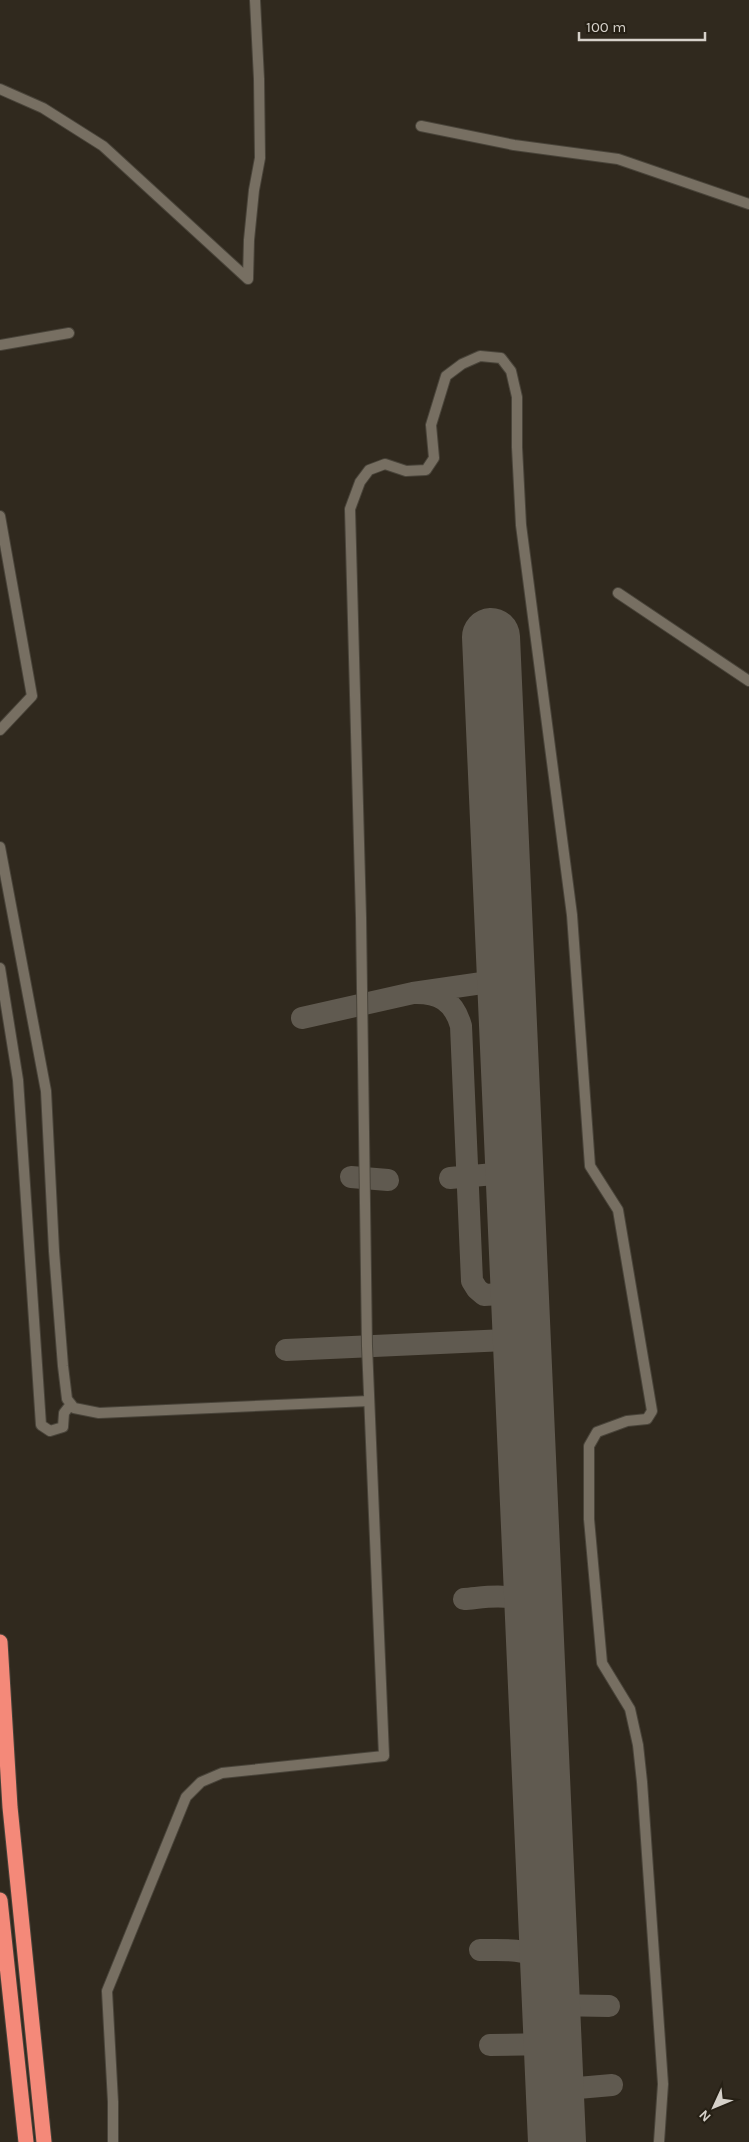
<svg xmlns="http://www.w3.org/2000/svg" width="749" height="2142" font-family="Karla,sans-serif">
  <rect width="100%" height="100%" fill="#30291e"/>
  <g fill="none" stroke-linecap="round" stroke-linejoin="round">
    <path stroke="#605a50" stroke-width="22" d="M492,981l9,-6 5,-14
      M413,993c26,-1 41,8 48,33l11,255 5,8 7,6 36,-2
      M302,1018l111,-25 83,-12 5,2 6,7
      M505,1173l8,-9 1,-13
      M351,1177l37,3
      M450,1178l55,-5 11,12
      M506,1340c13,-3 14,-9 16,-21
      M286,1350l220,-10 11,5 6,16
      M508,1597c25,-11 21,-25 23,-49
      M464,1599c19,-1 53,-9 65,10 4,7 5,15 6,23
      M480,1950c44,1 57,-6 71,42
      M523,1951c21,-14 21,-24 23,-48
      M551,2005l58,1
      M490,2045l63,-1
      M555,2090l57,-5"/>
    <path stroke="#605a50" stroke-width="58" d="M491,637l66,1505"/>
    <defs>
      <path id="street" d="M0,89l43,19 60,38 145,133 1,-39 5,-50 6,-32 -1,-79 -4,-79
        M421,126l93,19 104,14 131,45
        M0,345l69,-12
        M0,516l32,180 -32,34
        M618,593l131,88
        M0,847l46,244 8,160 9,115 4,33 7,9 25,5 270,-12
        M0,968l18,112 23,345 9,6 13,-4 1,-14 7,-9
        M113,2142v-40l-6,-111 79,-194 15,-15 21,-9 162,-17 -17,-410 -6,-429 -11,-408 10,-27 9,-12 16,-6 21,7 20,-1 8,-12 -3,-33 15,-49 16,-12 18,-8 21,2 10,13 6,26v50l4,78 51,390 18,251 28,44 34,201 -5,8 -20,2 -30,11 -8,14v73l13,144 28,46 8,36 4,37 21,302 -4,58"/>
      <path id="highway" d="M0,1642l10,165 34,335
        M0,1900l26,242"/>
    </defs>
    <use href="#street" stroke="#49443a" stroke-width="12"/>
    <use href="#highway" stroke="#49443a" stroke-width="17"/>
    <use href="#street" stroke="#776f62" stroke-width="10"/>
    <use href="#highway" stroke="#f48979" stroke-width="15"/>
  </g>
  <g transform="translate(714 2107) rotate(226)" stroke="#262015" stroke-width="4" paint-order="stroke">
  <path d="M0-4L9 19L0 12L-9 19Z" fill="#d6d1ca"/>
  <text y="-8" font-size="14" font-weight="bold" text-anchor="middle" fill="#d6d1ca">N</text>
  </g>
  <path d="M579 32v8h126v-8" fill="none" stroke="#d6d1ca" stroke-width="2.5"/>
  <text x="586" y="32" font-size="15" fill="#d6d1ca" stroke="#262015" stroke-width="4" paint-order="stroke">100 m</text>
</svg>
